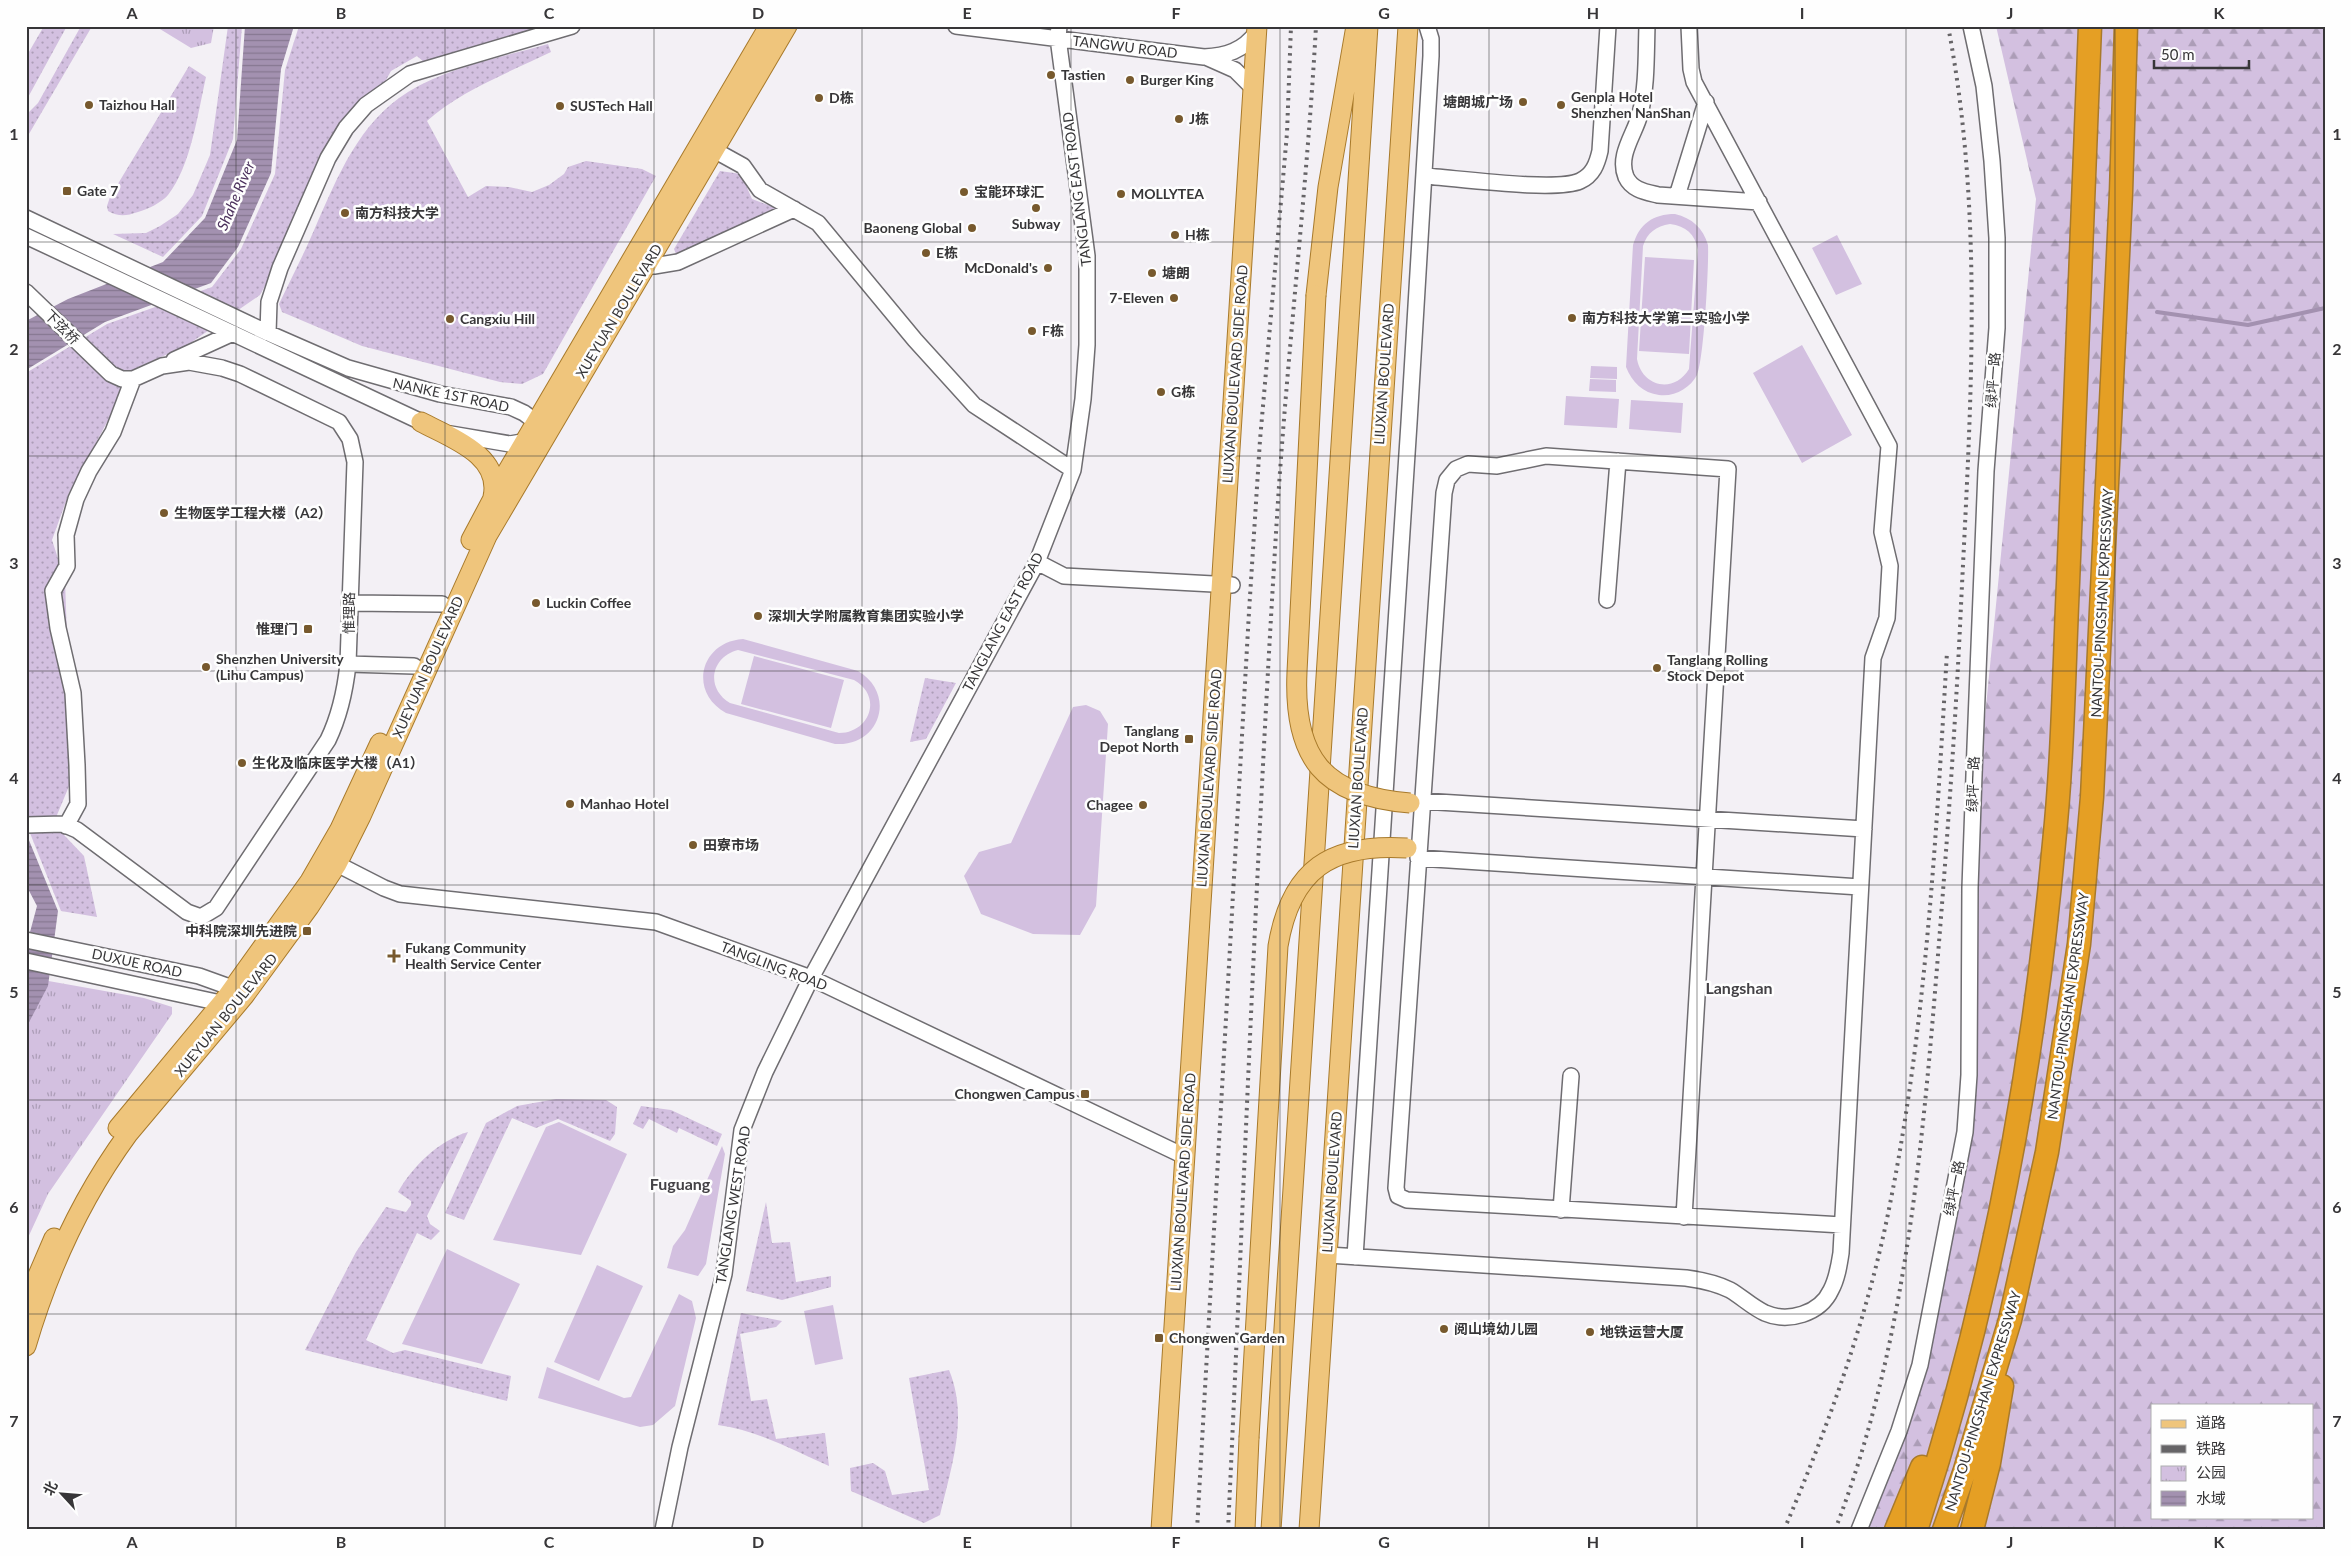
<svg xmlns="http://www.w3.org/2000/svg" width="2351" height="1556" font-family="Lato,'Noto Sans SC',sans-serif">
  <defs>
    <pattern id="grass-dots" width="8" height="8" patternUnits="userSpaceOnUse" patternTransform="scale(1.25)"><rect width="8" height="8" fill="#d3c0e0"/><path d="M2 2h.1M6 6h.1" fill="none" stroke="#ac9db7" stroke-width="1.8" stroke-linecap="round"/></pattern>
    <pattern id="forest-firs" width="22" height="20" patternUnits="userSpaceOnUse" patternTransform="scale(1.25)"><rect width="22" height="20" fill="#d3c0e0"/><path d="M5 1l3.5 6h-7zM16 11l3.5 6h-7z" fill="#ac9db7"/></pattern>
    <pattern id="park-tufts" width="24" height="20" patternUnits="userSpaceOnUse" patternTransform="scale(1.25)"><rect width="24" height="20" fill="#d3c0e0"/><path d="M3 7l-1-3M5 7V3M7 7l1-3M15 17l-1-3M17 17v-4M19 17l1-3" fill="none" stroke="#ac9db7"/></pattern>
    <pattern id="water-rules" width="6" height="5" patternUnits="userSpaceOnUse" patternTransform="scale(1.25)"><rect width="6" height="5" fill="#a391b0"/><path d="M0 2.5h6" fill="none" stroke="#867790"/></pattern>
  </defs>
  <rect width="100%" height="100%" fill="#f3f0f5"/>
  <path fill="url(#grass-dots)" d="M44,26h23l-41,75v-44z
    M81,26l10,2 -65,111v-24l12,-12z
    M228,26h14l-9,113 -31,77 -39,41 -50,-23 33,-1 14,-7 18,-12 15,-19 17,-40z
    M299,26h246l-120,37 -8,-7 -26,15 -10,18 -17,13 -104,193 -74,51 -50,22 -67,125 -17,47 13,40 7,199 -15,36 7,20 20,21 13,61 -36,-6 -35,-88v-450l81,-49 105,-37 29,-38 34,-75 10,-104z
    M548,44l3,8c-39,19 -93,40 -124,69l41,76 18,-11 23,1 23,5 17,-7 15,-11 4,-7 18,-6 56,8 14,7 -113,198 -21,10 -22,-2 -138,-36 -80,-34 -3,-8c12,-25 25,-50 36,-76 22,-50 44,-106 93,-136 40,-25 95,-35 140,-48z
    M189,66l17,11c-8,35 -15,89 -38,118 -7,8 -20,14 -30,17 -12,4 -19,5 -30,-1l-1,-5 3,-9z
    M720,171l21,3 11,25 27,10 -102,48 -3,-8z
    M925,678l31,5 -30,56 -16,3z
    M556,1099l50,1 11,7 -2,27 -5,7 -52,-22 -22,9 -24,-10 -48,102 -19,-7 41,-90 31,-17z
    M641,1106l30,4 51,24 -5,12 -38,-18 -2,5 -28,-14 -6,10 -10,-5z
    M468,1132l-41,84 3,8 10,7 -9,9 -14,-7 -51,107 27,13 12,-3 106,26 -4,25 -202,-51 51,-98 30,-45 20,5 5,-7v-4l-13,-9c15,-26 40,-51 70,-60z
    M766,1202l6,41 18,-1 6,40 35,-6v11l-49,13 -36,-9z
    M741,1313l41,8 -6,6 -36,7 11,67 16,-2 9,40 49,-6 4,33c-36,-16 -72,-36 -111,-41z
    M949,1370c20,48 2,97 -9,145l-16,8 -73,-32 -1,-23 23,-5 12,8 7,24 37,-5 -20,-112z"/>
  <path fill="url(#forest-firs)" fill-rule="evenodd" d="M1996,26h329v1504h-463l39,-99 69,-299 12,-385 54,-548zM2152,1405h160v112h-160z"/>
  <path fill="url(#park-tufts)" d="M155,26h59l-3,17 -20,5z
    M26,977l118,21 28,9v7l-124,180 -22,48z"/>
  <path fill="#d3c0e0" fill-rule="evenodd" d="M1675,214c17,4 28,14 33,31 1,19 -4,115 -11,130 -7,13 -22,22 -38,20 -16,-2 -27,-13 -33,-28l7,-122c6,-21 20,-31 42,-31zM1670,224c16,2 25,10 28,26l-9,119c-15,25 -47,18 -52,-10l6,-113c4,-13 13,-20 27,-22z
    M1837,235l25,49 -26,11 -24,-47z
    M1645,257l49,3 -5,94 -50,-3z
    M1802,345l50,90 -50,28 -49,-90z
    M1591,366l26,1v12l-27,-1z
    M1590,379l26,1v12l-27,-1z
    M1566,396l53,3 -2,29 -53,-3z
    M1631,400l52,3 -2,30 -52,-4z
    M743,639l115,32c39,23 22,76 -23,73l-109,-31c-38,-21 -26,-71 17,-74zM738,650l116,30c29,16 16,53 -15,53l-109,-30c-25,-15 -19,-46 8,-53z
    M754,656l90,24 -13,48 -90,-24z
    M1086,705l14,6 8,13 -12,182 -16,29 -47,-1 -52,-20 -17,-38 15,-24 32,-9 62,-136z
    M559,1122l68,32 -46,101 -88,-15 53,-113z
    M722,1146l3,8 -19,110 -8,12 -31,-8 6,-22 12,-16z
    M447,1249l73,35 -38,80 -80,-20z
    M597,1265l46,21 -44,95 -45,-19z
    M679,1294l13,7 4,17 -21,88 -22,19 -13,2 -102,-29 9,-31 77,31 7,-1z
    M833,1305l10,54 -28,6 -11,-54z"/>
  <path fill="url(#water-rules)" d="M245,26h49l-13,43 -10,104 -33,74 -27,36 -106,39 -79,48v-49l42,-22 95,-37 42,-44 32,-78z
    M26,833l32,78 -10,75 -22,42v-81l11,-41 -11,-21z"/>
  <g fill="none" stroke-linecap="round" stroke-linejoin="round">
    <path stroke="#a391b0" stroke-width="4" d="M2157,312l91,13 77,-17"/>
    <defs>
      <path id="minor" d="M956,26l248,31c22,-1 39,-6 53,-25
        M1647,26c-1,30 0,60 -7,88 -5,20 -23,41 -14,63 6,13 20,15 32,18l101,7
        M1208,58l27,12 18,18
        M714,150l29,16 17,24 58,33 97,117 59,65 99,65
        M1424,176c32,2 132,16 156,5 13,-6 17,-17 20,-30l8,-125
        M1677,196l29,-94
        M26,218l242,115 80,35 92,26 71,13 13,6 12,9 9,16 -35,6 -59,-10
        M26,236l404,190
        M647,264l7,2 24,-4 116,-53
        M26,292l85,82 11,5h11l29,-13 27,-4 33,6 18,6 99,48 11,17 5,23 -7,202c-3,28 -8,51 -20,76l-112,168 -15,9 -14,-5 -110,-82 -14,-6 -37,1
        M268,333l1,-31 11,-34 48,-110 18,-30 20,-23 44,-31 162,-48
        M174,360l59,-27
        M1037,562l27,14 168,9
        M1607,600l11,-139
        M349,603l93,1
        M348,664l66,2
        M1422,801l442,28
        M66,826l12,-22 -1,-39 -4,-72 -15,-65 -5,-37 14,-25 -1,-31 10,-36 13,-28 24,-39 20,-53
        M1418,858l442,29
        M337,864l47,24 16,6 256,28 155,56 373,178
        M26,940l173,36 25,9 17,9
        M26,961l204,44
        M1561,1210l10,-134
        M1684,1217l44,-748 -182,-13 -49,10 -29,-2 -12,5 -9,11 -3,13 -48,695 2,8 9,4 435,25
        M1328,1255l358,23c15,2 30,5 44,12 12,7 22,17 35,23 23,10 55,1 66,-23 6,-11 8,-24 10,-37l32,-595 14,-40 3,-52 -8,-34 7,-86 -195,-364 -3,-13 -2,-43
        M1355,1257l54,-834 22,-367v-17l-4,-13
        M663,1530l17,-83 44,-173 18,-144 23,-58 46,-94 226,-416 36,-92 10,-71 4,-54v-89l-29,-218 1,-12
        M1859,1530l40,-99 21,-66 45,-233 4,-57 1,-187 5,-141 11,-276 11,-143v-90l-5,-77 -8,-75 -13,-60"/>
      <path id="major" d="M1316,295l12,-108 28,-161
        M421,422c30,16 81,33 72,75
        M471,540l36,-68 262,-446
        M118,1128l108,-130 84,-117 30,-52 40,-86
        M26,1303l28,-65
        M26,1346c22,-75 56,-149 102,-212l116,-138 65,-89 28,-43 24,-48 126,-280 300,-510
        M1161,1530l96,-1504
        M1245,1530l4,-92
        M1271,1530l97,-1504
        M1309,1530l99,-1504"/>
      <path id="highway" d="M1896,1530l26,-63
        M1916,1530c73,-222 117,-455 138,-687 9,-86 10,-173 14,-260 8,-185 15,-371 22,-557
        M1944,1530l20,-57 46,-153 37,-168 32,-208 13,-147 29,-604 5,-167
        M1972,1530l17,-67 13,-77"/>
    </defs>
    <use href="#minor" stroke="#6f6d71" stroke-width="18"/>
    <use href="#major" stroke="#a87a2b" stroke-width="21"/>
    <use href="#highway" stroke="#a87a2b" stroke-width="25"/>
    <use href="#minor" stroke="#fff" stroke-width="15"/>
    <use href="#major" stroke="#efc57c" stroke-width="19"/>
    <use href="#highway" stroke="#e59f24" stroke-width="22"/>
    <path stroke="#666467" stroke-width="4" stroke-dasharray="2.5 5" stroke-linecap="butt" d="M1197,1530l52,-918 11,-172 27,-307 4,-107
      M1228,1530c16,-338 28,-676 49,-1013 10,-164 30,-327 39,-491
      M1784,1530c44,-103 83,-211 105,-321 37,-183 47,-371 58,-557
      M1835,1530c66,-171 85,-357 100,-538 10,-122 19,-243 25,-365 9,-199 26,-404 -12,-601"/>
    <defs>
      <path id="major-bridge" d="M1316,295l-19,377c-4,86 26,124 113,131
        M1249,1438l29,-492c13,-77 53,-103 129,-98"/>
    </defs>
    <use href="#major-bridge" stroke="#a87a2b" stroke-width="21" stroke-linecap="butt"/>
    <use href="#major-bridge" stroke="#efc57c" stroke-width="19"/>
  </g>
  <path fill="none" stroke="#373638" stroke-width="1" stroke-opacity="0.55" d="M236,26v1504M445,26v1504M654,26v1504M862,26v1504M1071,26v1504M1280,26v1504M1489,26v1504M1697,26v1504M1906,26v1504M2115,26v1504M26,242h2299M26,456h2299M26,671h2299M26,885h2299M26,1100h2299M26,1314h2299"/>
  <g fill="#77592d" stroke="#fefefe" stroke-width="2">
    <circle cx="1051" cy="75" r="5"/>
    <circle cx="1130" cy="80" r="5"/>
    <circle cx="819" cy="98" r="5"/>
    <circle cx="1523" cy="102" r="5"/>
    <circle cx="89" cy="105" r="5"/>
    <circle cx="1561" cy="105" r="5"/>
    <circle cx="560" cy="106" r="5"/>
    <circle cx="1179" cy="119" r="5"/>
    <rect x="62" y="186" width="10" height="10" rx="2.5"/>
    <circle cx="964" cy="192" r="5"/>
    <circle cx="1121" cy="194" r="5"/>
    <circle cx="1036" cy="208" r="5"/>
    <circle cx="345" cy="213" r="5"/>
    <circle cx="972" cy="228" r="5"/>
    <circle cx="1175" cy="235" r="5"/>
    <circle cx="926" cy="253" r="5"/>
    <circle cx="1048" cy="268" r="5"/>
    <circle cx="1152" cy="273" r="5"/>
    <circle cx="1174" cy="298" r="5"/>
    <circle cx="1572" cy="318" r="5"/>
    <circle cx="450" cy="319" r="5"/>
    <circle cx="1032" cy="331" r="5"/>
    <circle cx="1161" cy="392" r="5"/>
    <circle cx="164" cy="513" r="5"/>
    <circle cx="536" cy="603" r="5"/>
    <circle cx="758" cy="616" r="5"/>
    <rect x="303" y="624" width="10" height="10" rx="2.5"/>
    <circle cx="206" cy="667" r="5"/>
    <circle cx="1657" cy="668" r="5"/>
    <rect x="1184" y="734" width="10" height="10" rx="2.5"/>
    <circle cx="242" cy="763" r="5"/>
    <circle cx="570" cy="804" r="5"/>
    <circle cx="1143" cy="805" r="5"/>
    <circle cx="693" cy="845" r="5"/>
    <rect x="302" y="926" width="10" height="10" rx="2.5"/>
    <path d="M391.5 948.5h5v5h5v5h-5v5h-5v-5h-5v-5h5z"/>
    <rect x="1080" y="1089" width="10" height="10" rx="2.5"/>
    <circle cx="1444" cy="1329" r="5"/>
    <circle cx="1590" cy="1332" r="5"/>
    <rect x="1154" y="1333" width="10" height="10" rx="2.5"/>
  </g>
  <g text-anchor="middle" stroke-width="5" stroke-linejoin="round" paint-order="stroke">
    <g font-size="14" fill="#373638" stroke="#fefefe">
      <text transform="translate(1125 47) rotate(7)" y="5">TANGWU ROAD</text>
      <text transform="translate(1077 189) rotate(-97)" y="5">TANGLANG EAST ROAD</text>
      <text transform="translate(619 311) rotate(-59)" y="5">XUEYUAN BOULEVARD</text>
      <text transform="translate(62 327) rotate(45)" y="5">下弦桥</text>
      <text transform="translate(1235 374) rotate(-86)" y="5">LIUXIAN BOULEVARD SIDE ROAD</text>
      <text transform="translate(1384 374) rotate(-86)" y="5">LIUXIAN BOULEVARD</text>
      <text transform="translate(1993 380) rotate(-86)" y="5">绿坪一路</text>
      <text transform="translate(451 395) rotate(12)" y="5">NANKE 1ST ROAD</text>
      <text transform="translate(2102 603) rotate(-87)" y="5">NANTOU-PINGSHAN EXPRESSWAY</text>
      <text transform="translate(349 613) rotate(-89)" y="5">惟理路</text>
      <text transform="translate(1003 622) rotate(-62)" y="5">TANGLANG EAST ROAD</text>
      <text transform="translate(428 667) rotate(-66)" y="5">XUEYUAN BOULEVARD</text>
      <text transform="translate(1209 778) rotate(-86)" y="5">LIUXIAN BOULEVARD SIDE ROAD</text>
      <text transform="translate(1358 778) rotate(-86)" y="5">LIUXIAN BOULEVARD</text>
      <text transform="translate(1973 784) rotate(-88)" y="5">绿坪一路</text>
      <text transform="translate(137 963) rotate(12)" y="5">DUXUE ROAD</text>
      <text transform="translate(774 966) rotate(21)" y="5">TANGLING ROAD</text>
      <text transform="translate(2068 1006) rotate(-82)" y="5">NANTOU-PINGSHAN EXPRESSWAY</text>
      <text transform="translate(226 1015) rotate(-51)" y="5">XUEYUAN BOULEVARD</text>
      <text transform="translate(1183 1182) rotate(-86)" y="5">LIUXIAN BOULEVARD SIDE ROAD</text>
      <text transform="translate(1332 1182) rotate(-86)" y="5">LIUXIAN BOULEVARD</text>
      <text transform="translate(1954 1188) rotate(-79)" y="5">绿坪一路</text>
      <text transform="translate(733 1205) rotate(-81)" y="5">TANGLANG WEST ROAD</text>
      <text transform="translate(1983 1401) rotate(-73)" y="5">NANTOU-PINGSHAN EXPRESSWAY</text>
    </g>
    <g font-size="14" font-weight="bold" fill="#373638" stroke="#fefefe" text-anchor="start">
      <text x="1061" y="80">Tastien</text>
      <text x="1140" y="85">Burger King</text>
      <text x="1571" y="102">Genpla Hotel<tspan x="1571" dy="16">Shenzhen NanShan</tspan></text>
      <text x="829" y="103">D栋</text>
      <text x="1513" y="107" text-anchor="end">塘朗城广场</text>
      <text x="99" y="110">Taizhou Hall</text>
      <text x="570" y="111">SUSTech Hall</text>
      <text x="1189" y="124">J栋</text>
      <text x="77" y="196">Gate 7</text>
      <text x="974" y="197">宝能环球汇</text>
      <text x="1131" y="199">MOLLYTEA</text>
      <text x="355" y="218">南方科技大学</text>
      <text x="1036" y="229" text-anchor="middle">Subway</text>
      <text x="962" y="233" text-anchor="end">Baoneng Global</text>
      <text x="1185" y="240">H栋</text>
      <text x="936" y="258">E栋</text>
      <text x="1038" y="273" text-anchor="end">McDonald's</text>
      <text x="1162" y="278">塘朗</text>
      <text x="1164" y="303" text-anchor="end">7-Eleven</text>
      <text x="1582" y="323">南方科技大学第二实验小学</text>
      <text x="460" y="324">Cangxiu Hill</text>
      <text x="1042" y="336">F栋</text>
      <text x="1171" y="397">G栋</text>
      <text x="174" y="518">生物医学工程大楼（A2）</text>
      <text x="546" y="608">Luckin Coffee</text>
      <text x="768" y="621">深圳大学附属教育集团实验小学</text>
      <text x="298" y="634" text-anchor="end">惟理门</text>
      <text x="216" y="664">Shenzhen University<tspan x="216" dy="16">(Lihu Campus)</tspan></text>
      <text x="1667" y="665">Tanglang Rolling<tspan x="1667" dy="16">Stock Depot</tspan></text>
      <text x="1179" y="736" text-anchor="end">Tanglang<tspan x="1179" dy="16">Depot North</tspan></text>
      <text x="252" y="768">生化及临床医学大楼（A1）</text>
      <text x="580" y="809">Manhao Hotel</text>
      <text x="1133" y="810" text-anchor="end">Chagee</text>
      <text x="703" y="850">田寮市场</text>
      <text x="297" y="936" text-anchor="end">中科院深圳先进院</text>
      <text x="405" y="953">Fukang Community<tspan x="405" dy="16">Health Service Center</tspan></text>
      <text x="1075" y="1099" text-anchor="end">Chongwen Campus</text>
      <text x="1454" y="1334">阅山境幼儿园</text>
      <text x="1600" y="1337">地铁运营大厦</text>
      <text x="1169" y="1343">Chongwen Garden</text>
    </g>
    <g font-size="15" font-style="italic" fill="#4b305c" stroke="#fefefe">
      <text transform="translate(236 196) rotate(-67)" y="5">Shahe River</text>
    </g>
    <g font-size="16" font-weight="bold" fill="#444246" stroke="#fefefe">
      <text x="1739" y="994">Langshan</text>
      <text x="680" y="1190">Fuguang</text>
    </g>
  </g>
  <rect width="2351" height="1556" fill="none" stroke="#fefefe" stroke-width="55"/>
  <rect x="2151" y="1404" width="162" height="115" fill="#fefefe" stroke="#aeaeaf"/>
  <rect x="2161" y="1420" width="25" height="8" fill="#efc57c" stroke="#aeaeaf"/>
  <text x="2196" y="1428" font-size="15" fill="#373638">道路</text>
  <rect x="2161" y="1445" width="25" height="8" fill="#666467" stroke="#aeaeaf"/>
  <text x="2196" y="1454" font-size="15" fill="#373638">铁路</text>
  <rect x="2161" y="1466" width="25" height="15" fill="url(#park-tufts)" stroke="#aeaeaf"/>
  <text x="2196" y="1478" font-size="15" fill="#373638">公园</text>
  <rect x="2161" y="1491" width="25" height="15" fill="url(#water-rules)" stroke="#aeaeaf"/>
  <text x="2196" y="1504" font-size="15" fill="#373638">水域</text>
  <g transform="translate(62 1494) rotate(296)" stroke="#fefefe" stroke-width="4" paint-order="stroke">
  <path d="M0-4L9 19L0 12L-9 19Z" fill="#373638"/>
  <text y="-8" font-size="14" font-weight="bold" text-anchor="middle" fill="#373638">北</text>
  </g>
  <path d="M2154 60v8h95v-8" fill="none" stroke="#373638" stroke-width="2.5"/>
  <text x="2161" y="60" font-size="15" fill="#373638" stroke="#fefefe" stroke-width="4" paint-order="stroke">50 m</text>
  <rect x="28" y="28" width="2296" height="1500" fill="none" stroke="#373638" stroke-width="2"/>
  <g font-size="16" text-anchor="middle" font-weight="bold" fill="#373638">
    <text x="132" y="19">A</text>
    <text x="341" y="19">B</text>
    <text x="549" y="19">C</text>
    <text x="758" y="19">D</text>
    <text x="967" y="19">E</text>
    <text x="1176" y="19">F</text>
    <text x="1384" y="19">G</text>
    <text x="1593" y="19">H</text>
    <text x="1802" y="19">I</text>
    <text x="2010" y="19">J</text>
    <text x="2219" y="19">K</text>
    <text x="14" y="140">1</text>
    <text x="2337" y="140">1</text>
    <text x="14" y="355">2</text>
    <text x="2337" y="355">2</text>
    <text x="14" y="569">3</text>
    <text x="2337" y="569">3</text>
    <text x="14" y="784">4</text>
    <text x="2337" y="784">4</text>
    <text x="14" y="998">5</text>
    <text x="2337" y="998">5</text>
    <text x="14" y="1213">6</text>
    <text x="2337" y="1213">6</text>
    <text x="14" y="1427">7</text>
    <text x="2337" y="1427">7</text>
    <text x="132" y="1548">A</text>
    <text x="341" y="1548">B</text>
    <text x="549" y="1548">C</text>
    <text x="758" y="1548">D</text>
    <text x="967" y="1548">E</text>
    <text x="1176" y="1548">F</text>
    <text x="1384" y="1548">G</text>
    <text x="1593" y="1548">H</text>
    <text x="1802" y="1548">I</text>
    <text x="2010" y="1548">J</text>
    <text x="2219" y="1548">K</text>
  </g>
</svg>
